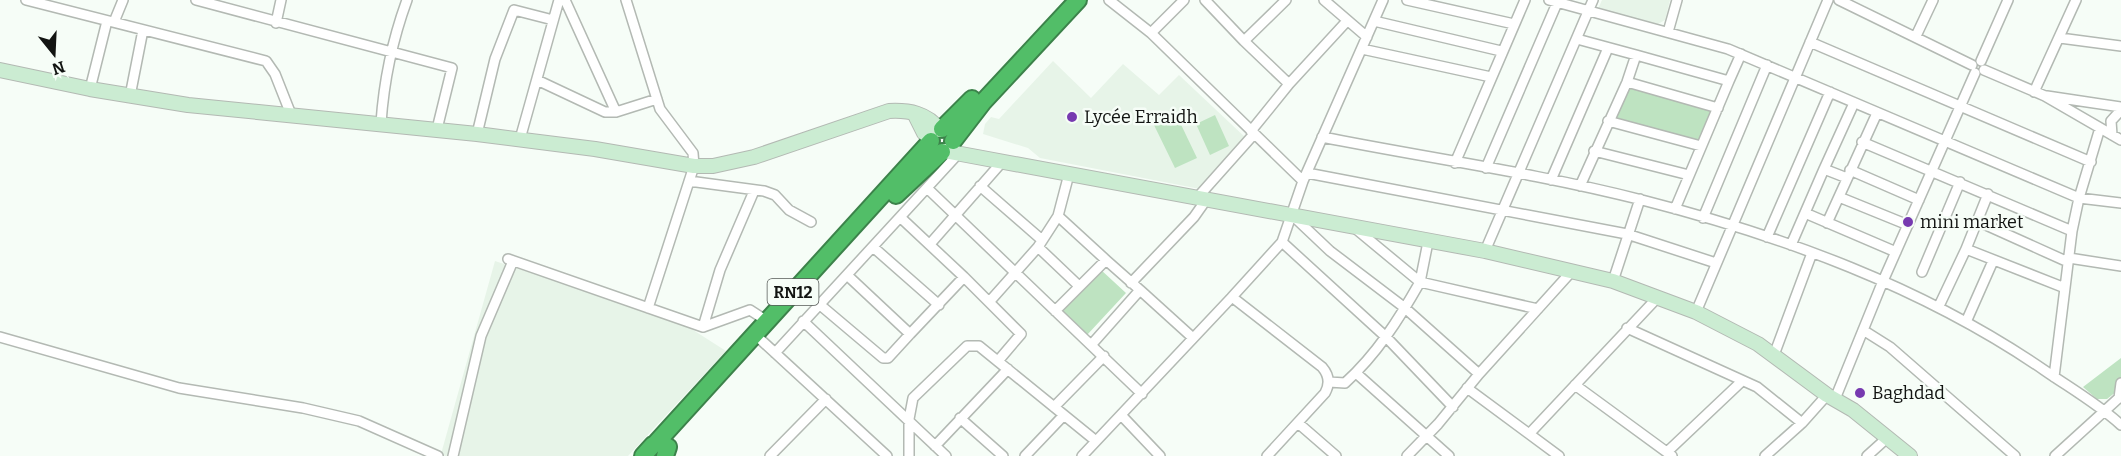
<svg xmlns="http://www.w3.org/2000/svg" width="2121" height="456" font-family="Bitter,serif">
  <rect width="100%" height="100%" fill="#f6fdf7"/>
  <path fill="#e7f4e8" d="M1602,0h68l-5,20 -7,4 -60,-15z
    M1053,61l38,37 32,-34 36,31 20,-20 68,64 -47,50 -160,-31 -12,-10 -45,-14 2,-10 6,-7 8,2z
    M495,261l184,60 47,30 -98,105h-183l-4,-2z"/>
  <path fill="#bee3c1" d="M1628,88l82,22 2,4 -12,27 -83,-20 -3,-4z
    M1175,112l22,46 -22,10 -22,-45z
    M1215,115l14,31 -19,9 -14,-31z
    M1100,269l26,24 -39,42 -26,-24z
    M2121,358v30l-14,11h-10l-14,-12z"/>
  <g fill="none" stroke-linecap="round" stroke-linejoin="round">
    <defs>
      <path id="street" d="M26,0l240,61 9,13 17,43
        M196,0l256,68 -15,61
        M565,0l51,112
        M626,0l34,109 33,44 1,13 -46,142
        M1109,0l42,33 152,148
        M1205,0l39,41
        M1324,0l43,37
        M1407,0l107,24
        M1549,0l179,49 351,149 42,5
        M1839,0l133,65
        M1374,21l127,30
        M114,22l9,-22
        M276,23l5,-23
        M1668,32l9,-32
        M1151,33l33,-33
        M1916,36l17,-36
        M2060,38l61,8
        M1577,39l59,16
        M1810,42l281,120
        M1362,49l129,28
        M1981,61l27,-61
        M1984,70l61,26 76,44
        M537,80l68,32h11l41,-13
        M1729,81l12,-27
        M1627,82l91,26
        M1289,84l58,-63
        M90,89l17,-68
        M2034,92l42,-92
        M130,96l13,-66
        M2047,96l74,11
        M1608,121l93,25
        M381,123c3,-44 11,-82 26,-123
        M1251,131l38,-47 -45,-43 42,-41
        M477,134l18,-75 19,-49 39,10
        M2112,135l-1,-14 10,-11
        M1322,137c106,21 214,36 320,63 141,36 281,87 402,170 26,18 54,34 77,55
        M520,139l39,-139
        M1862,142l210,89
        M1594,151l95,24
        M1455,163l70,-163
        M1486,168l71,-165
        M1824,169l30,-66
        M1850,170l69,30
        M1307,173l320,61 89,29
        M1551,180l57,-132
        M689,181l75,10 11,4 14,15 22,12
        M980,186l62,54
        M1580,186l47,-104 9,-27 93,26 -54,128
        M927,188l215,206
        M1839,197l69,28
        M1197,198l57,-64
        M1805,213l91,39
        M1292,215l38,36 75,57 74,66
        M1058,216l48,44
        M1703,218l64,-153
        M1977,221l91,41
        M1827,223l50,-110
        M1767,237l63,-145
        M1282,242l104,95 67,70
        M1428,242l-8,40 118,27
        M930,244l72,-82
        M1791,245l33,-76 23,9
        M873,247l66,58
        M1038,247l41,39
        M1966,249l99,39
        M1485,251l108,-251
        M2069,258l52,8
        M508,259l195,68 47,-17 17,11
        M1922,272l38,-90
        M847,275l63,59 54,-57 -64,-60
        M964,277l57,57 -23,27
        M1613,281l27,-82
        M1131,283l63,-66 12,-17
        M1140,290l53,48
        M990,301l48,-54 20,-31 11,-42
        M819,304l64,54h5l22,-24
        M1939,306l27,-57 22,-55
        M1055,311l51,-51 34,30 -48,54
        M1696,312l132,-312
        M803,321l143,135
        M1966,322l27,-61
        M703,327l17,-57 34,-79
        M1627,328l130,59 45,36
        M1863,330l27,17 125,109
        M0,337l179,51 124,20 56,13 79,35
        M761,340l126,116
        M775,353l183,-199
        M1774,355l38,-102
        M1356,373l93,83
        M2054,377l18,-146 7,-33 21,-70
        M1329,382l16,1c32,-29 54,-64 75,-101l-64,-53
        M2121,383l-2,15h2
        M1575,385l97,71
        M1467,388l92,68
        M1835,399l48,-118 92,-208
        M1054,407l50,-51
        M1122,416l38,40
        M960,418l43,38
        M1298,423l38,33
        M1530,433l128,-136
        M935,446l73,-77
        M1667,452l74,-70
        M453,456l28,-120 32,-75
        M770,456l56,-57
        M909,456v-37l4,-21 54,-52h12l117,95
        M1025,456l39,-41
        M1082,456l150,-159
        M1267,456l58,-63c5,-9 4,-18 -3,-26l-90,-70 50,-55 21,-61 80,-181
        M1407,456l31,-32 41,-50 93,-103
        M1765,456l37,-33 25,-28
        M1867,456l20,-18
        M2055,456l66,-60"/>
      <path id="secondary" d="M0,70l90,19 98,16 289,29 118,15 99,17h19l41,-9 135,-46c20,-1 38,2 51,19
        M914,113l10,20 7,6
        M945,151l540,100 128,30 83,31 62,32 69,51 26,15 57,46"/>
      <path id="highway" d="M942,129l30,-30
        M953,141l30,-39 95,-102
        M896,195l46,-43
        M656,443l275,-302
        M643,456l10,-11 7,-3 8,5 -3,9"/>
    </defs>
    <use href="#street" stroke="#b3b9b3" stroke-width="12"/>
    <use href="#secondary" stroke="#b3b9b3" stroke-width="16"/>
    <use href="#highway" stroke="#3c824a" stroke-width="20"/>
    <use href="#street" stroke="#fff" stroke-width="9"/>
    <use href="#secondary" stroke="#cbecd2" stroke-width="14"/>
    <use href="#highway" stroke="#52be68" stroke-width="16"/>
  </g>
  <g fill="#773ab0" stroke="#f6fdf7" stroke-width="2">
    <circle cx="1072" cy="117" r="6"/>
    <circle cx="1908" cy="222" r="6"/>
    <circle cx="1860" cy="393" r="6"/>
  </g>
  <g text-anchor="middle" stroke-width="5" stroke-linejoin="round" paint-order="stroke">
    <rect fill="#f6fdf7" stroke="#565a57" stroke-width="1.5" x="767.5" y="279" width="51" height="26" rx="4.5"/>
    <g font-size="16" font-weight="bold" fill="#121412">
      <text x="793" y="298">RN12</text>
    </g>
    <g font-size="18" fill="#121412" stroke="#f6fdf7" text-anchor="start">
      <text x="1084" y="123">Lycée Erraidh</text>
      <text x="1920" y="228">mini market</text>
      <text x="1872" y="399">Baghdad</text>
    </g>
  </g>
  <g transform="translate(54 54) rotate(162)" stroke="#f6fdf7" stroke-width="4.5" paint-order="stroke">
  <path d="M0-4.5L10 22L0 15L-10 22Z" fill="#121412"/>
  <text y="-9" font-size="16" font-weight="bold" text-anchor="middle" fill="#121412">N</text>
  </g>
</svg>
